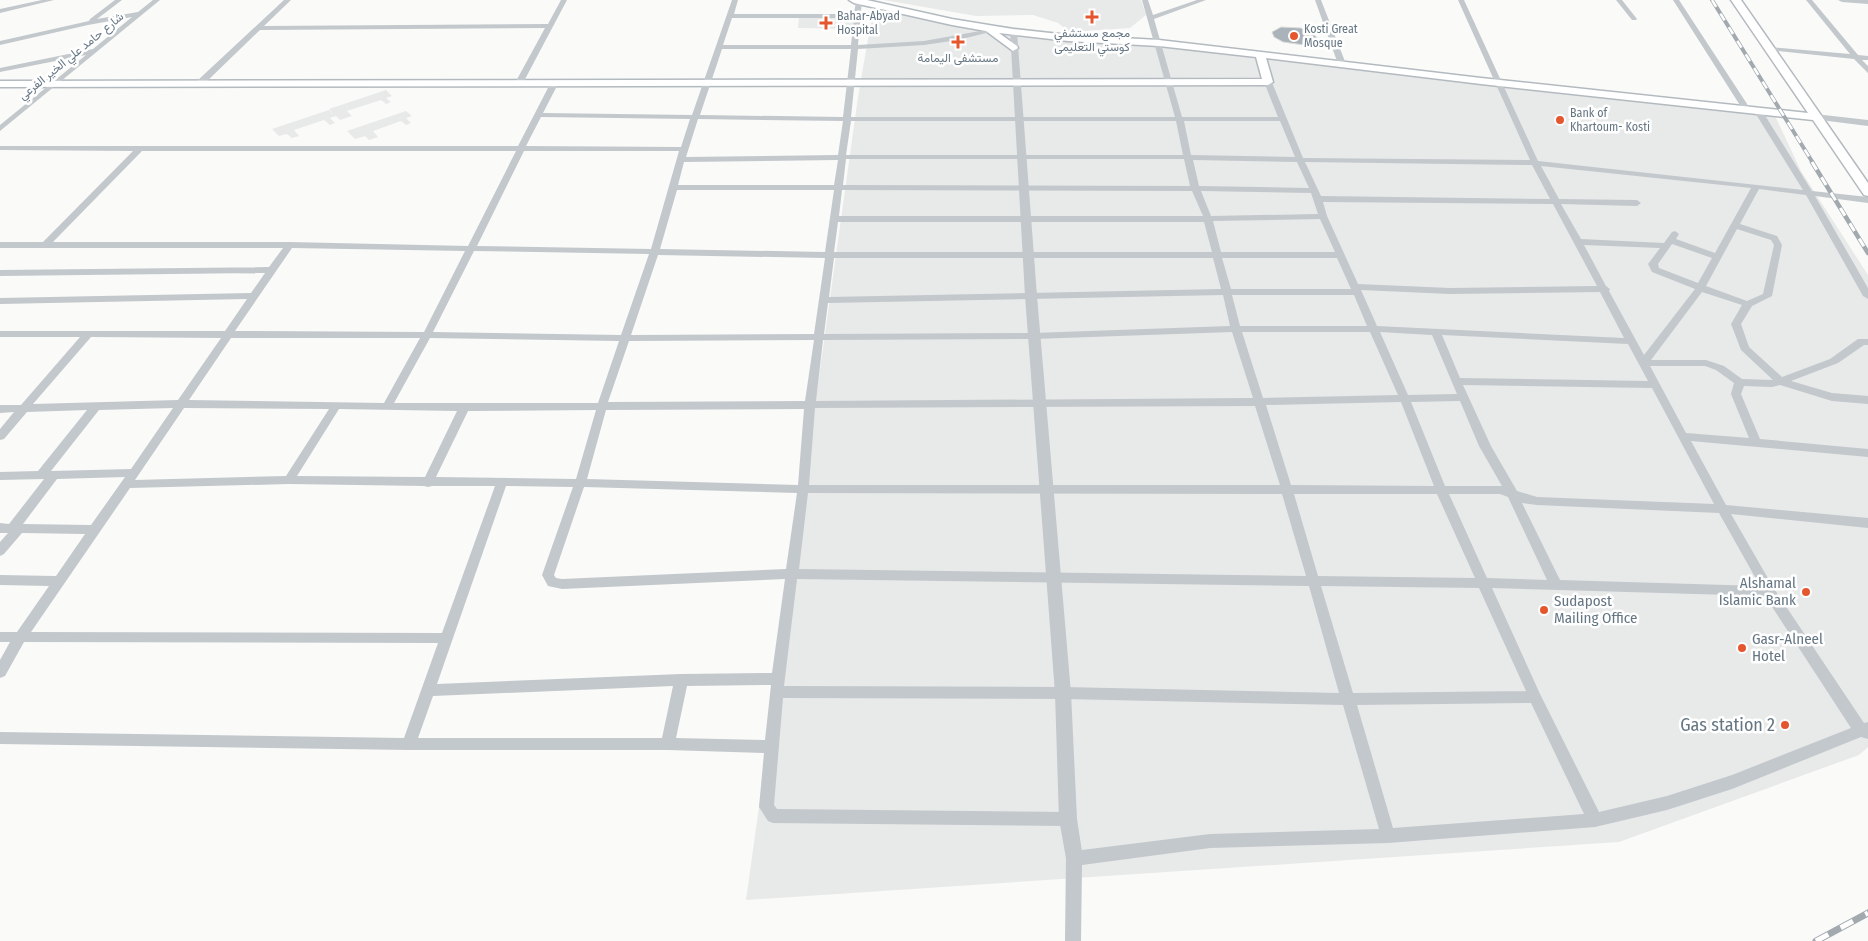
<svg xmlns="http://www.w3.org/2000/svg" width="1868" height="941" font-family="'Fira Sans Condensed',Vazirmatn,sans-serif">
  <rect width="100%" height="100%" fill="#fafaf8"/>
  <path fill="#e8e9e9" d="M884,0h257l5,15 -16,13 -60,4 -12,-9 -25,-8 -57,1z
    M873,10l641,77 261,29 26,55 67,104v472l-9,8 -240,87 -873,58 112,-803z
    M799,18h55v11l-56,-1z
    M386,90l6,6 -6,2 5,4 -5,2 -5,-4 -34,11 5,5 -12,4 -4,-4 -6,2 5,5 -5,2 -6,-5 -30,10 5,6 -7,2 -5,-4 -8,2 -7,-7 57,-19 5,5 -5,-6z
    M406,111l6,5 -6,2 5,5 -5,2 -5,-4 -28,10 5,6 -9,3 -4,-4 -10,3 -8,-8z"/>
  <path fill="#aab3b9" stroke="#dcdcda" d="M1281,27l20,1 11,4 6,7 -14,6 -21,-3 -9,-5 -2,-5z"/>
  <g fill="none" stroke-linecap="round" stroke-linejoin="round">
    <defs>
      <path id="secondary" d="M849,0h18l85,19 61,10 55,6 91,5 322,38 327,35 -77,-113h10l127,183v13l-4,-1 -51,-75 -332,-36 -215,-26 7,24 -5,3 -1268,2v-6l1262,-2 -6,-22 -97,-11 -91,-5 -69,-8 18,13 1,2 -5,3 -27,-20 -34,-6 -98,-22z"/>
    </defs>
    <use href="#secondary" stroke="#b3babf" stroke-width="3"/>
    <path fill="#c3c8cc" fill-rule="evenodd" d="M42,0h12l-54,13v-4z
      M115,0h7l-25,19 41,-7 15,-12h7l-160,131v-6l86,-70 -86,17v-4l93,-19 39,-32 -44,8 -88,20v-4l89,-20 1,-2z
      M284,0h7l-27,26 284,-2 13,-24h6l-44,83 -4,2 -4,-2 30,-55 -285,2 -57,55h-6v-4z
      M732,0h6l-4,14h120l2,-13 6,-1 -4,45 66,-4 67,-12 3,2 -36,9 -34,5 -66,4 -7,68h324l-33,-117h6l5,15 44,-15h9l-52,19 28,98h96l-14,-35 7,-2 32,78 227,2 -72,-160h6l74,161 265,29 -49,-79 7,-2 51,82 56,6v6l-53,-7 53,92v11l-5,-3 -57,-101 -47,-6 -19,35 37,12 5,9 -10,51 -20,10 -11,18 8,23 33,30 48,-18 28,-20h10v6h-4l-26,18 -47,18 41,12 36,3v8l-36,-3 -52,-16 -8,2 -28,-1 -3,8 19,45 108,10v8l-177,-16 35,64 142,13v10l-137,-14 42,73 91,136 4,-1v17l-7,-2 -129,52 -65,21 -72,17 -207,16 -178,5 -128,17 -1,76h-16l1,-83 3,-5 5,-2 136,-17 169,-5 -36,-124 -280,-6 -280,-1 -9,107 3,4 291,3 5,2 2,5 -2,5 -5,2 -295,-3 -5,-2 -9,-14 5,-54 -96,-3h-259l-409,-6v-12l404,6 34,-95 -414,-1 -19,34 -5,2v-18l10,-18h-10v-10h17l32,-46 -49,-1v-10l56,1 29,-42 -63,-1 -18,21 -4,2v-14l8,-9h-8v-10l9,1 35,-45 -44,1v-8l38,-1 49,-61 -60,2 -23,27 -4,1v-11l14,-17 -14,1v-8h21l59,-68h-80v-6h225l22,-32 -247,5v-6l251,-5 14,-20 -265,3v-6l269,-3 14,-19h-283v-6h43l90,-91 -133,-1v-4h518l32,-62 4,-2 4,2 -15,29 149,2zM732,18h122l-3,27h-128zM722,49h129l-8,68 -143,-2zM541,117l149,2 -9,28 -155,-1zM698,119l145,2 -5,34 -152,2zM851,121h325l7,34h-337zM1184,121h96l15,36 -104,-2zM142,151h374l-48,95 -179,-4h-236zM524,151h155l-28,98 -174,-3zM846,159h338l6,27 -347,-1zM838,160l-4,25h-156l6,-23zM1193,160l104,2 12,26 -110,-2zM1305,162l227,3 18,34 -229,-3zM1541,166l210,22 -36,65 -39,-14 3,-5 -4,-3 -3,1 -8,11 -83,-4 -20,-35 76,2 4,-3 -4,-3 -78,-1zM677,190h157l-9,62 -165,-3zM842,190l350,1 11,25h-364zM1201,191l110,2 7,21 -107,2zM1323,202l230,2 44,82 -147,2 -92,-4 -31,-68zM1320,219l15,33h-114l-8,-31zM838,222h366l8,30h-378zM1737,229l34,11 3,5 -11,49 -16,7 -41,-15zM1672,244l40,14 -14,25 -39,-15 -1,-4zM1584,245l76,3 -12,16 4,8 43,17 -51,66 -35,-64 1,-2 -4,-3zM292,248l173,3 -41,81 -189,-1zM474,251l175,3 -28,81 -188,-3zM658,255l167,3 -11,76 -183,1zM834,258h379l8,31 -392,8zM1222,258h115l14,31h-120zM1361,290l89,4 150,-2 24,46 -247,-12zM1702,292l40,13 -11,19 10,26 32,30 -31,-1 -18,-13 -18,-6h-55zM1223,295l7,31 -196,7 -210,1 4,-31zM1232,295h122l13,31h-127zM1232,332l21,66 -437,3 7,-61 211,-1zM1242,332h128l28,63 -135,3zM1380,332l52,3 25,59 -49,1zM1442,335l186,9 20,37 -188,-3zM91,337l130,1 -43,62 -145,4zM231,338h189l-36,65 -195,-3zM430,338l189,3 -21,62h-204zM814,340l-9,61 -197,1 21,-61zM1650,366h55l11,4 18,13 -3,11 18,44 -63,-5zM1463,385l189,3 62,116 -177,-7 -20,-6 -26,-45zM1460,401l19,45 23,40h-57l-34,-84zM1401,402l33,84 -143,-1 -25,-80zM1255,406l25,79h-471l6,-77zM173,408l-42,61 -80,2 48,-61zM184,408l145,1 -43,67 -151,4zM339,409l118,2 -32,66 -128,-1zM804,409l-6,76 -211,-6 19,-69zM596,410l-20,69 -140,-2 32,-66zM125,477l-34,48 -68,-1 34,-45zM289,484l135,2 4,1 4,-1h63l-53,147 -411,-1 99,-144zM506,486l67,1 -31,88 6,11 14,3 223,-10 -13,94 -91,1 -244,10zM584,487l213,6 -11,76 -224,10 -6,-1 -2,-3zM808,493l474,1 24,82 -507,-7zM1294,494h143l38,84 -157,-2zM1449,494h51l8,3 39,83 -60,-2zM1522,503l15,2 182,8 41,73 -200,-6zM797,579l512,7 30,107 -276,-6 -279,-1zM1321,586l158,2 47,103 -173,2zM1492,588l273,8 86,132 -119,47 -65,21 -68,16 -59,-118zM771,685l-6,55 -89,-2 11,-52zM673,686l-11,52h-244l15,-42zM1531,703l53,111 -191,14 -36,-123z
      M1315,0h6l25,64 -1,2 -7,-2z
      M1616,0h6l15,19 -1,1h-4z
      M1673,0h6l72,110 -1,2 -7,-2z
      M1806,0h6l46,55 10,1v4h-6l6,6v7l-14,-14 -86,-9 -1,-1 3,-2 80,7z"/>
    <path fill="#c3c8cc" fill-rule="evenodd" d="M1838,0h30v4l-26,-2z
      M1010,30l7,2 20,264 34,397 6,126 6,39 -2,6 -7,3 -7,-3 -8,-45 -4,-126 -30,-397z
      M1815,114l53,6v6l-56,-7v-4z"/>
    <use href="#secondary" fill="#fff" fill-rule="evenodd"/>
    <defs>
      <path id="rail-far2" d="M1712,0l101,163"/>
      <path id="rail-far1" d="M1812,162l56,91"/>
      <path id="rail" d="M1816,941l52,-28"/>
    </defs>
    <use href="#rail-far2" stroke="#a2aab0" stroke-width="4"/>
    <use href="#rail-far1" stroke="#a2aab0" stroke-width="4.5"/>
    <use href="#rail" stroke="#a2aab0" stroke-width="7"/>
    <use href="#rail-far2" stroke="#fff" stroke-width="2.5" stroke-dasharray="8" stroke-linecap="butt"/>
    <use href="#rail-far1" stroke="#fff" stroke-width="3" stroke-dasharray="9" stroke-linecap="butt"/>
    <use href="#rail" stroke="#fff" stroke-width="5" stroke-dasharray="14" stroke-linecap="butt"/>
  </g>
  <g fill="#e4572e" stroke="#fff" stroke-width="2">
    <path d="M1089.5 9.5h5v5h5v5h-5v5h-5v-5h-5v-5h5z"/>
    <path d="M823.5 15.5h5v5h5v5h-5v5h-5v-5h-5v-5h5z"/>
    <circle cx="1294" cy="36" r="5"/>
    <path d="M955.5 34.5h5v5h5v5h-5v5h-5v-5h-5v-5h5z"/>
    <circle cx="1560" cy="120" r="5"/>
    <circle cx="1806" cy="592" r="5"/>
    <circle cx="1544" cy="610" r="5"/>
    <circle cx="1742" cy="648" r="5"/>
    <circle cx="1785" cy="725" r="5"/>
  </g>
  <g text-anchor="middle" stroke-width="5" stroke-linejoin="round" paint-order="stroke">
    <g font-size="12" fill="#657683" stroke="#fff" text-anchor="start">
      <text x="837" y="20">Bahar-Abyad<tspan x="837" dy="14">Hospital</tspan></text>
      <text x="1304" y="33">Kosti Great<tspan x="1304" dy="14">Mosque</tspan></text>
      <text x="1092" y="37" text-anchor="middle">مجمع مستشفي<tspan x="1092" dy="14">كوستي التعليمى</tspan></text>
      <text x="958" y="62" text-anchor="middle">مستشفى اليمامة</text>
      <text x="1570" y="117">Bank of<tspan x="1570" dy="14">Khartoum- Kosti</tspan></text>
    </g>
    <g font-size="12" fill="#657683" stroke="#fff">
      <text transform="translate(71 56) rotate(-39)" y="4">شارع حامد علي الخير الفرعي</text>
    </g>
    <g font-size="15" fill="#657683" stroke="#fff" text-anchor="start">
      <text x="1796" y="588" text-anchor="end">Alshamal<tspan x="1796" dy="17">Islamic Bank</tspan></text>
      <text x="1554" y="606">Sudapost<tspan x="1554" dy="17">Mailing Office</tspan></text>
      <text x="1752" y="644">Gasr-Alneel<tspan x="1752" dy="17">Hotel</tspan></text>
    </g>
    <g font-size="18" fill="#657683" stroke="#fff" text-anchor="end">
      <text x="1775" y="731">Gas station 2</text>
    </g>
  </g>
</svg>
